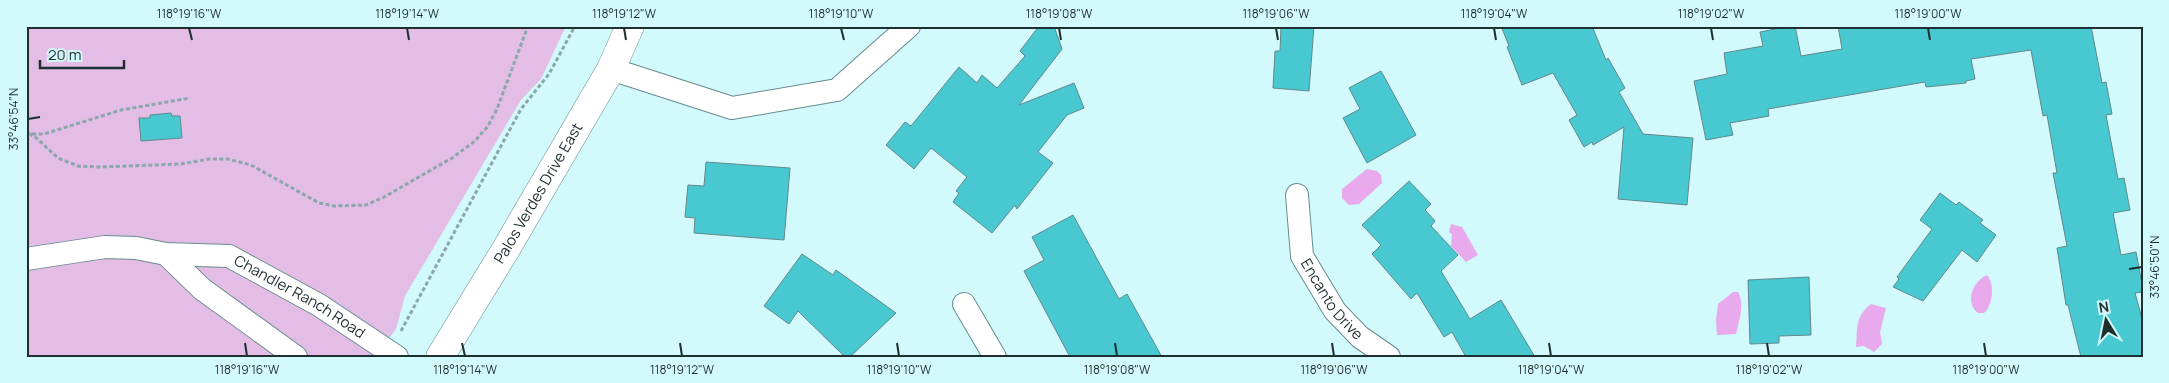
<svg xmlns="http://www.w3.org/2000/svg" width="2169" height="383" font-family="Manrope,sans-serif">
  <rect width="100%" height="100%" fill="#d2f9fb"/>
  <path fill="#e4bde6" d="M26,26h540l-25,53 -20,21 -116,196 -9,33 -21,28h-349z"/>
  <path fill="#e8aaec" d="M1367,169l10,2 4,4 1,8 -23,21 -10,1 -7,-7v-9z
    M1451,224l11,3 16,28 -12,7 -15,-16 1,-12 -3,-2z
    M1987,275c8,9 6,30 -3,38h-6c-14,-11 -5,-32 9,-38z
    M1733,292h5c7,11 1,30 -2,42l-19,1 -1,-15 2,-16z
    M1871,304l15,4 -6,24 2,12 -8,8 -10,-6 -8,1c2,-19 -2,-29 15,-43z"/>
  <path fill="#48c9d1" stroke="#63888a" d="M1039,26h15l8,23 -43,56 55,-22 10,25 -17,7 -29,37 15,11 -36,46 -2,-4 -23,28 -39,-31 6,-9 -3,-2 11,-14 -36,-29 -17,21 -28,-24 19,-23 6,4 48,-59 18,16 5,-8 15,13 28,-32 -5,-5z
    M1281,26h33l-5,65 -36,-3 2,-37h5z
    M1501,26h91l14,34 2,-2 17,30 -6,4 24,42 50,4 -6,67 -69,-6 6,-72 -31,18 -1,-3 -8,5 -15,-27 8,-5 -24,-42 -31,12 -15,-38 2,-1z
    M1790,26h5l6,30 41,-7 -4,-23h253l11,57 4,-1 6,32 -6,1 12,64 6,-1 6,32 -17,3 8,42 15,-3 7,37v3l-8,1 8,29v35h-62l-13,-52h-2l-9,-57 10,-2 -14,-73h4l-10,-58 -4,1 -12,-66 -60,9 4,20 -9,2v2l-40,4 -1,-5 -157,27 1,7 -39,7 3,12 -27,5 -12,-59 33,-7 -3,-21 39,-7 -3,-14z
    M1381,71l35,64 -49,28 -24,-45 17,-9 -11,-21z
    M171,113l1,3h8l2,22 -41,3 -2,-23h11v-3z
    M706,162l84,6 -6,72 -90,-7 1,-15 -10,-1 3,-32 16,1z
    M1409,181l22,23 -6,6 10,11 -4,5 27,29 -17,16 29,48 31,-19 34,57h-69l-14,-25 -8,5 -27,-44 -6,6 -39,-45 9,-9 -19,-20z
    M1940,193l16,12 3,-3 24,18 -3,3 16,12 -19,27 -15,-12 -39,51 -30,-14 6,-8 -2,-2 35,-48 -12,-9z
    M1073,215l46,84 8,-5 35,63h-92l-46,-86 20,-11 -12,-23z
    M802,254l31,21 3,-5 60,43 -46,44h-5l-47,-46 -9,13 -25,-18z
    M1809,277l2,58 -32,1v7l-29,1 -2,-64z"/>
  <g fill="none" stroke-linecap="round" stroke-linejoin="round">
    <defs>
      <g id="street">
        <path d="M611,69l121,39 105,-18 72,-64"/>
        <path id="s1" d="M1297,195l5,61 33,55 25,26 29,20"/>
        <path d="M166,254l36,35 94,68"/>
        <path id="s2" d="M26,259l79,-12 31,1 30,6 63,2 90,49 78,52"/>
        <path d="M964,304l31,53"/>
      </g>
      <g id="secondary">
        <path id="s3" d="M440,357l66,-108 105,-180 19,-43"/>
      </g>
    </defs>
    <use href="#street" stroke="#678c8e" stroke-width="24"/>
    <use href="#secondary" stroke="#678c8e" stroke-width="29"/>
    <path stroke="#8aa7a9" stroke-width="3" stroke-dasharray="4 2.5" stroke-linecap="butt" d="M26,132l6,2h12l77,-24 69,-12
      M26,141l6,-7 26,24 20,8 21,1 82,-3 28,-5h19l23,6 68,38 15,3 32,-1 18,-8 68,-39 23,-17 13,-15 9,-17 31,-83
      M401,331l120,-222 28,-35 26,-48"/>
    <use href="#street" stroke="#fff" stroke-width="22"/>
    <use href="#secondary" stroke="#fff" stroke-width="28"/>
  </g>
  <path fill="none" stroke="#1f2e2f" stroke-width="2" d="M189,28l3,12M407,28l2,12M624,28l2,12M841,28l3,12M1059,28l2,12M1276,28l2,12M1494,28l2,12M1711,28l2,12M1928,28l2,12M28,119l12,-2M2129,269l13,-2M245,343l2,13M462,343l3,13M680,343l2,13M897,343l2,13M1115,343l2,13M1332,343l2,13M1549,343l2,13M1767,343l2,13M1984,343l2,13"/>
  <g text-anchor="middle" stroke-width="5" stroke-linejoin="round" paint-order="stroke">
    <g font-size="15" fill="#1f2e2f" stroke="#d2f9fb">
      <text dy="5" stroke="none"><textPath href="#s3" startOffset="191">Palos Verdes Drive East</textPath></text>
      <text dy="5" stroke="none"><textPath href="#s2" startOffset="286">Chandler Ranch Road</textPath></text>
      <text dy="5" stroke="none"><textPath href="#s1" startOffset="114">Encanto Drive</textPath></text>
    </g>
  </g>
  <rect width="2169" height="383" fill="none" stroke="#d2f9fb" stroke-width="55"/>
  <g transform="translate(2106 320) rotate(350)" stroke="#d2f9fb" stroke-width="4" paint-order="stroke">
  <path d="M0-4L9 19L0 12L-9 19Z" fill="#1f2e2f"/>
  <text y="-8" font-size="14" font-weight="bold" text-anchor="middle" fill="#1f2e2f">N</text>
  </g>
  <path d="M40 60v8h84v-8" fill="none" stroke="#1f2e2f" stroke-width="2.5"/>
  <text x="48" y="60" font-size="15" fill="#1f2e2f" stroke="#d2f9fb" stroke-width="4" paint-order="stroke">20 m</text>
  <rect x="28" y="28" width="2114" height="328" fill="none" stroke="#1f2e2f" stroke-width="2"/>
  <g font-size="12" text-anchor="middle" fill="#1f2e2f">
    <text x="189" y="18">118°19'16"W</text>
    <text x="407" y="18">118°19'14"W</text>
    <text x="624" y="18">118°19'12"W</text>
    <text x="841" y="18">118°19'10"W</text>
    <text x="1059" y="18">118°19'08"W</text>
    <text x="1276" y="18">118°19'06"W</text>
    <text x="1494" y="18">118°19'04"W</text>
    <text x="1711" y="18">118°19'02"W</text>
    <text x="1928" y="18">118°19'00"W</text>
    <text transform="translate(14 119) rotate(-90)" y="4">33°46'54"N</text>
    <text transform="translate(2155 267) rotate(-90)" y="4">33°46'50"N</text>
    <text x="247" y="374">118°19'16"W</text>
    <text x="465" y="374">118°19'14"W</text>
    <text x="682" y="374">118°19'12"W</text>
    <text x="899" y="374">118°19'10"W</text>
    <text x="1117" y="374">118°19'08"W</text>
    <text x="1334" y="374">118°19'06"W</text>
    <text x="1551" y="374">118°19'04"W</text>
    <text x="1769" y="374">118°19'02"W</text>
    <text x="1986" y="374">118°19'00"W</text>
  </g>
</svg>
